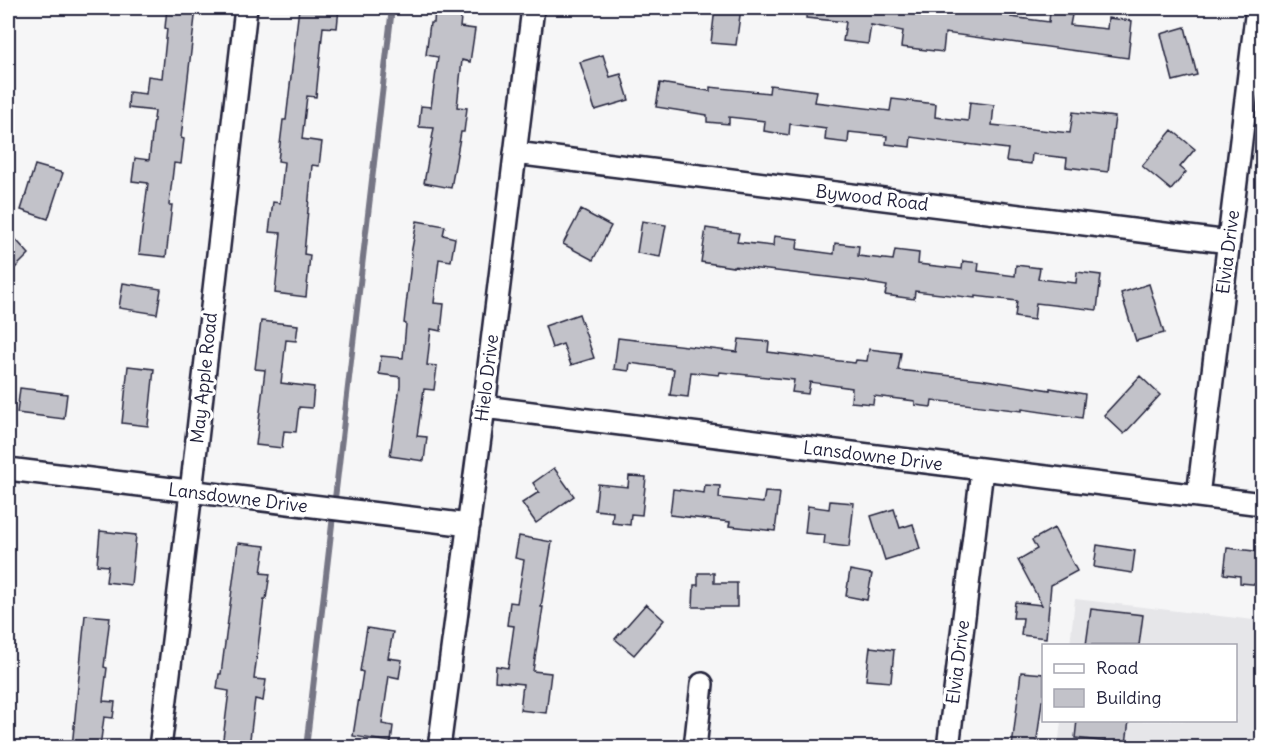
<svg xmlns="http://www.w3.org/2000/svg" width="1270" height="755" font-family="Delius,sans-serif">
  <rect width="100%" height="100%" fill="#f6f6f7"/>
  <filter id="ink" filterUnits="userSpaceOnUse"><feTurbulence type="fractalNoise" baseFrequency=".0167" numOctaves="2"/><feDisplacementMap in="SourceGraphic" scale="12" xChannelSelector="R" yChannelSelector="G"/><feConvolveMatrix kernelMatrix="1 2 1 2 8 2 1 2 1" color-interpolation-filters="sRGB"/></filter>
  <g filter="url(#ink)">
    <path fill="#e6e6e9" d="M1075,599l187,22v126l-204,1 3,-27 175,-1v-74l-166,-1z"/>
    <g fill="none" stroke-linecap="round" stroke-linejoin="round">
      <path stroke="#767685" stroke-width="6" d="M306,748l86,-740"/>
    </g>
    <path fill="#c2c2c9" stroke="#22223b" stroke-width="1.5" d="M167,8h29l-15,130 3,1 -3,25 -7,-1 -5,42h3l-6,52 -27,-3 9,-71 -16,-2 3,-23 14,2 6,-49 -27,-3 1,-16 17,2 2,-18 14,2 5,-49 -2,-1z
      M299,8h40l-2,20 -14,-1 -7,70 -9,-1 -5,43 20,3 -3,24 -7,-1 -8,89 6,1 -4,42 -31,-4 6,-60 -12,-1 4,-30 7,1 4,-41 -6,-1 5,-41h3z
      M435,8h27l-2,19 15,2 -5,33 -8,-2 -5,47 10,1 -3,24h-3l-10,56 -27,-5 10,-55 -15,-1 2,-21 10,1 7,-50 -12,-2 4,-32h4z
      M715,8h26l-5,37 -25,-2z
      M807,8h141v1l39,5 1,-6h24l-1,9 38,5 1,-10 22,3 -2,10 37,4 1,-11 24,3 -4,37 -183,-25 -2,19 -42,-5 2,-16 -32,-6 -3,19 -25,-3 3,-19 -40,-4z
      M1185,27l12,48 -24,6 -12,-47z
      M603,55l7,22 11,-3 8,26 -34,10 -15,-48z
      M660,83l50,8v-4l59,6 1,-8 47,6 -2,11 75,9 2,-12 44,5 -1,13 33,4 2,-19 24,3 -2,20 78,8 3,-21 42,5 -7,55 -42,-5 1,-9 -35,-4 -1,10 -25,-3 2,-12 -41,-5v1l-56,-8 -1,10 -24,-3 1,-8 -38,-4 -1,11 -23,-3 1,-11 -36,-5 -1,11 -25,-4 1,-10 -36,-4v7l-22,-2v-7l-51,-8z
      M1172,130l23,19 -15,18 6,5 -15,18 -29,-24z
      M35,165l28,8 -15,46 -27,-9z
      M581,210l30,16 -18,34 -30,-16z
      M417,221l28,5 -2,9 12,3 -4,23 -12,-2 -5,44 10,1 -3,27 -10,-2 -4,36 10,1 -3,24 -10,-1 -7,47 10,1 -3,24 -34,-5 10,-70v-9l-21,-3 2,-18 22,2 3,-34 -2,-1 8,-69h-1z
      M642,221l24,4 -6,32 -23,-4z
      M706,228l33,5 -2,9 36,4 1,-10 24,3 -1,10 37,5 1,-11 24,3 -1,10 35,4 2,-10 24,3 -1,11 44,5 1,-8 16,2 -1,8 37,5 1,-11 24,3 -2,11 38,4 1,-11 24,3 -4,35 -61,-7 -2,17 -19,-3 2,-16 -42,-5v2l-60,-7 -1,8 -29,-4 2,-9 -18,-3v-1l-136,-16v1l-32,-5z
      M8,231l21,23 -21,21z
      M123,283l38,6 -4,25 -38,-6z
      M1149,284l15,49 -28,8 -15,-48z
      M579,314l15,44 -23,7 -8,-21 -11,4 -7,-22z
      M261,321l37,4 -2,16 -10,-1 -5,43 33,4 -2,21 -13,-1 -3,25 -12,-1 -2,17 -26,-3 9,-75 -10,-1z
      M618,338l119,14 2,-13 30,3 -1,10 87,11 1,-3 11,1 2,-12 32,4 -3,17 82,9 70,11v-2l35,6 -3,24 -60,-9v2l-90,-11 -1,7 -16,-2v-4l-41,-5 -1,8 -22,-2 1,-14 -42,-6 -2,12 -16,-2 2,-12 -74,-8 -1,3 -28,-3 -3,25 -18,-2 4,-26 -44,-6 -1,8 -15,-2z
      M128,366l26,3 -6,57 -26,-3z
      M1140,376l20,19 -36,39 -20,-19z
      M20,388l47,6 -3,25 -47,-6z
      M554,468l20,28 -38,27 -14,-20 17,-11 -6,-9z
      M629,476l17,1 -4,38 -11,-1 -1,11 -18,-2 1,-11 -18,-2 3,-26 30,3z
      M705,485l15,1 -1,12 44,5 2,-11 15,1 -5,38 -46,-5 1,-4 -60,-7 3,-26 31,4z
      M830,501l24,2 -5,44 -25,-3 1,-9 -20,-2 3,-27 21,3z
      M894,509l6,19 13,-4 7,25 -35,11 -14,-44z
      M1054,528l23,43 -26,14 -5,53 -25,-3 2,-17h-10l2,-16 27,3 -24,-45 19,-11 -5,-9z
      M100,531l36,4 -5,50 -25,-3 2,-16 -11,-1z
      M519,536l33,6 -11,65h2l-10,64 18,2 -5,40 -26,-3 3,-26 -28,-3 1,-15 12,2 6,-42 -7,-1 3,-23 7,1 7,-43 -9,-2z
      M238,543l27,3 -4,27 9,1 -4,25h-2l-10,80 12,1 -3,21 -8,-2 -6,48h-27l7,-56 -12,-2 2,-15h2z
      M1097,545l38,6 -3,22 -38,-6z
      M1227,548l36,4v33l-23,-2v-7l-16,-2z
      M850,570l22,4 -5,26 -21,-4z
      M698,573h16v10h23v24h-44l1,-22h4z
      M646,604l18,16 -30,35 -19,-16z
      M1091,609l52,6 -4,30h-53z
      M85,615l25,2 -6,50 3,1 -4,33 12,1 -2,16 -9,-1 -4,30h-28z
      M367,628l26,4 -5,26 14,2 -3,18 -10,-2 -7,48 11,2 -2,16 -38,-6 10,-64 -3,-1z
      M870,647l24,3 -3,32 -25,-2z
      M1021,672l23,2v27h-2l-6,46h-24z
      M1077,720h52l-3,24 -51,-6z"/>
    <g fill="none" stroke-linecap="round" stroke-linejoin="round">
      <defs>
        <path id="minor" d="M515,153l714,89
          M484,407l778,97
          M8,469l461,56
          M1198,496l59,-488
          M160,748l31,-256 55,-484
          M439,748l45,-341 49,-399
          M695,748l7,-64
          M948,748l34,-278"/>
      </defs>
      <use href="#minor" stroke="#22223b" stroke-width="26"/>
      <use href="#minor" stroke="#fff" stroke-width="21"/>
    </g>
  </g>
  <g text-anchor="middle" stroke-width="6" stroke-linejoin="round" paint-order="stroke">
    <g font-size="18" fill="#22223b" stroke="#fff">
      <text transform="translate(872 198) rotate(7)" y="6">Bywood Road</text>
      <text transform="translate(1228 252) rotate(-83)" y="6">Elvia Drive</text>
      <text transform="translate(204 378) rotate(-84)" y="6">May Apple Road</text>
      <text transform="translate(487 378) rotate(-83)" y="6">Hielo Drive</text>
      <text transform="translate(873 456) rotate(7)" y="6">Lansdowne Drive</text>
      <text transform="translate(238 498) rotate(7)" y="6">Lansdowne Drive</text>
      <text transform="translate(958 662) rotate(-83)" y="6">Elvia Drive</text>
    </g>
  </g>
  <rect width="1270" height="755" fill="none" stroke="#fff" stroke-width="30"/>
  <rect x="15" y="15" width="1240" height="725" fill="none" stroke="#22223b" stroke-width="2" filter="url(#ink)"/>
  <rect x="1042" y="644" width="195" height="78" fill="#ffffff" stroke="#a7a7b1" stroke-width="1.5"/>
  <rect x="1054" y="664" width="30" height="9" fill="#ffffff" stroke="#a7a7b1" stroke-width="1.5"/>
  <text x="1096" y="674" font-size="18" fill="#22223b">Road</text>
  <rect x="1054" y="689" width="30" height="18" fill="#c2c2c9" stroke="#a7a7b1" stroke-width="1.5"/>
  <text x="1096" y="704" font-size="18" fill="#22223b">Building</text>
</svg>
